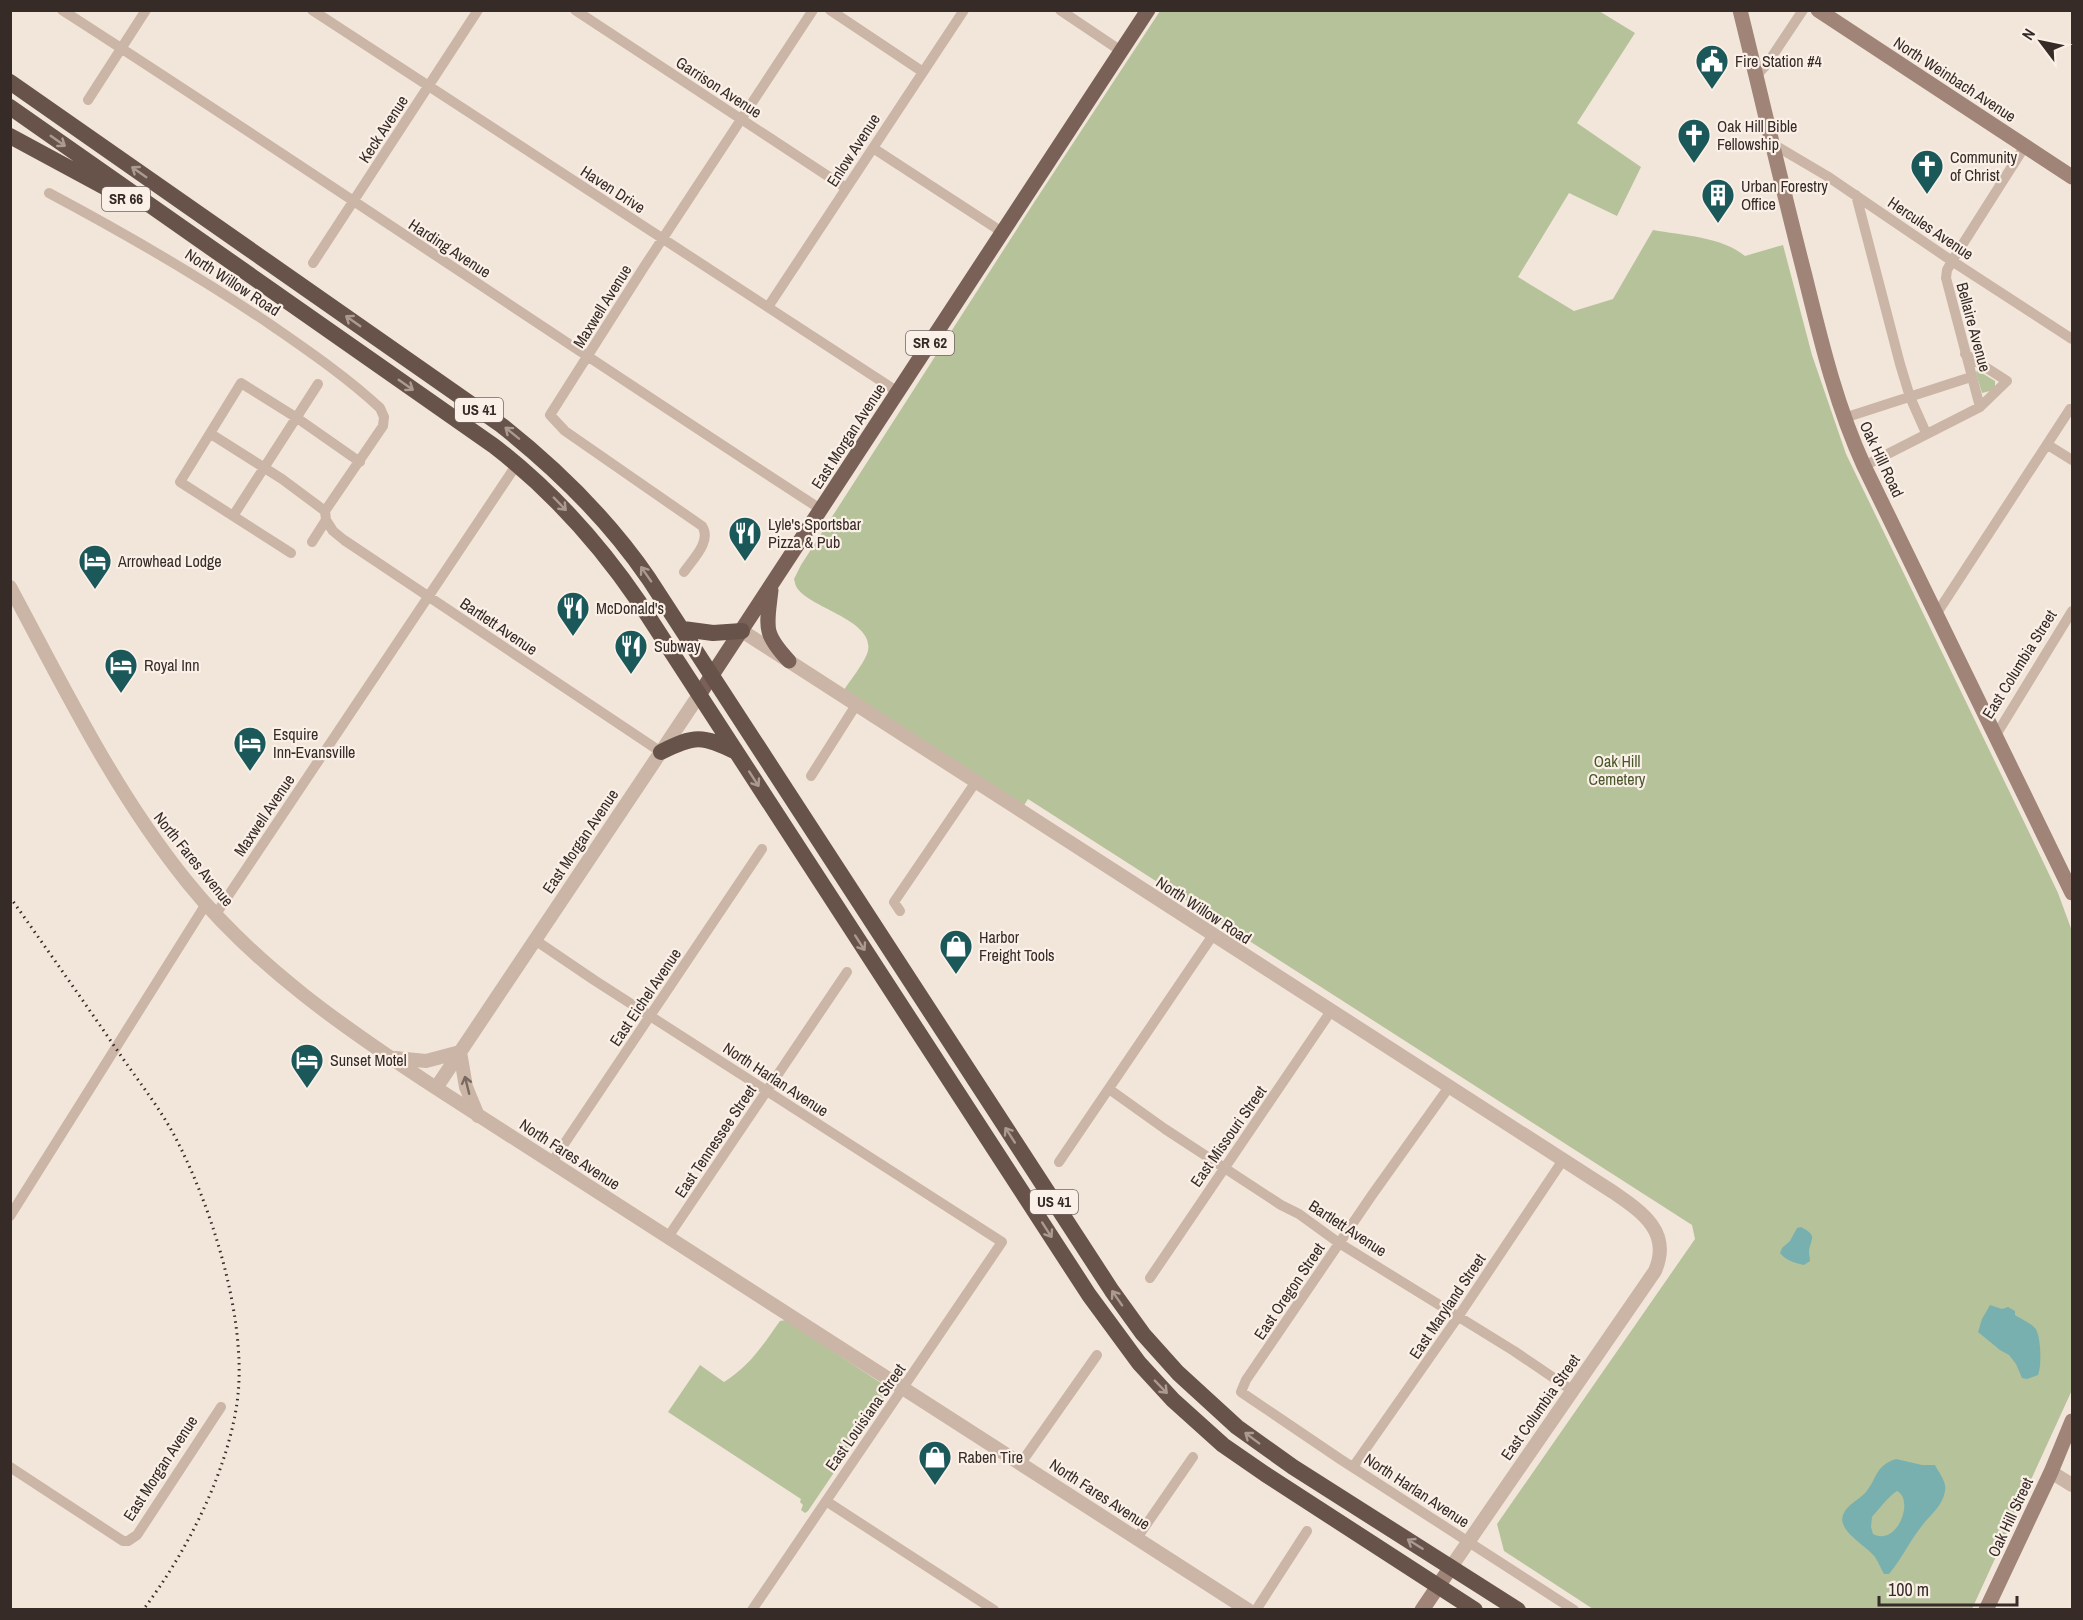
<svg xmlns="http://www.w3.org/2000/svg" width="2083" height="1620" font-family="'Archivo Narrow',sans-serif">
  <rect width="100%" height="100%" fill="#f2e6da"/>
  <path fill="#b6c29a" d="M1160,11h439l36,22 -58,90 64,44 -24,49 -48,-23 -51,84 56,34 39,-12 40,-69c28,5 70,7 92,26l38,-11 29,110 34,99 182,376 30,63 14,38v459l-100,219h-379l-89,-58 -7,-27 198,-285 -3,-14 -664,-426 -5,8 -179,-117c7,-11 18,-24 23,-36 12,-33 -56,-45 -70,-66 -2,-3 -2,-6 -3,-9l7,-14 234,-364z
    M1977,370l18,11v6l-5,4 -8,2 -6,-20z
    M786,1320l101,67v7l-79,117 -3,2 -4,-3 2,-5 -3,-3 1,-3 -133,-87 32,-47 24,17c26,-16 38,-36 56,-61z"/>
  <path fill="#78b0b0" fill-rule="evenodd" d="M1801,1227c17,9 10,10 8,24 0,4 1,7 1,10l-6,4c-8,-2 -18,-4 -24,-12l2,-5 8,-7 7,-13z
    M1990,1305l12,4 6,-2 7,4v4c6,4 16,8 20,13 6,7 7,38 3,47l-11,4 -5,-1 -6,-14 -7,-9 -9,-5 -22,-18 4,-13z
    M1896,1459l26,6h13c4,8 12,17 10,26 -2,15 -16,25 -24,36 -12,15 -20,33 -32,47h-5c-3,-5 -5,-11 -9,-17 -8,-11 -38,-26 -32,-42 4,-11 16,-15 23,-23 12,-15 9,-26 30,-33zM1897,1491c18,9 0,56 -24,43l-2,-7 1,-10c6,-7 19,-23 25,-26z"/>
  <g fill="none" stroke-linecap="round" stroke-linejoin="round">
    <path stroke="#cbb5a6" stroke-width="10" d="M62,10c255,164 505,335 760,500
      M312,10l586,382
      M575,10l271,178
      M830,10l93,62
      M1060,10l61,41
      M1755,77l12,-13 36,-54
      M88,100l58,-90
      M1771,143l56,33 125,85 120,78
      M873,148l129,84
      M49,193c77,41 153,85 225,134 36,25 74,51 106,81l4,9 -1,9 -58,85 1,9 -14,22
      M1856,195l44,169 10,33 16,36
      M313,263l165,-253
      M768,307l196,-297
      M1965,354l42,27 -27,26
      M1844,418l127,-41
      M211,434l71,45 43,32
      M2048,445l24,15
      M1864,466l116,-59 -34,-129 1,-8 5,-9 73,-115
      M233,516l85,-132
      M326,520l7,11 11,9 317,212
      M291,553l-111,-71 61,-99 56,35 63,44
      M684,572c9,-13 28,-31 18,-46l-137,-95 -15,-16 94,-148 169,-257
      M1937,613l133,-204
      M1996,735l76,-124
      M811,776l45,-71
      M900,911l-6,-9 81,-119
      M216,914l301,-450
      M535,940l59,40 408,262 -250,368
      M1449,1087l-77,108 -126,185 -5,12 99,67 234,151
      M1109,1089l56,40 116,76 18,9 40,29 175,108 59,40
      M552,1162l210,-313
      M1059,1162l154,-227
      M10,1216l196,-312
      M668,1237l179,-265
      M1150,1278l181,-267
      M1021,1463l76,-108
      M10,1467l113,74h5l9,-6 84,-128
      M1353,1467l105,-150 105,-157
      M826,1501l168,109
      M1137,1538l56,-81
      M1256,1610l51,-79"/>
    <path stroke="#cbb5a6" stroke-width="14" d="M10,587c55,102 105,206 178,296 68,84 158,146 248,205l812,522
      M742,631l871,561c29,20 59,40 42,79l-204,296
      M395,1058l31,3 34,-9 6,35 12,29
      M436,1088l263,-393
      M2051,1472l21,13"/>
    <path stroke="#9f8477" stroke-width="15" d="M1740,10c22,89 42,177 65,266 16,65 31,129 59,190l208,427
      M1818,10l254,167
      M1422,1610l29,-43
      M1986,1610l65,-138 21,-51"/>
    <path stroke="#796157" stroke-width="15" d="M771,590c-4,37 -9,42 18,71
      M699,695l449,-685"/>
    <path stroke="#68534a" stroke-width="16" d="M10,82l491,343c57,45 107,94 148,154l463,712 31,43 35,39 59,54 56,40 225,143
      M10,107l484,339c57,44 104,96 145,156l450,693 50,68 34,37 50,45 42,29 210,136
      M10,136l100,54
      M683,629l30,4 29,-2
      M661,752c33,-17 42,-17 75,0"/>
    <path stroke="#362b27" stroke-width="3" stroke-dasharray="1.5 4.5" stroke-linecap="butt" d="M10,897c36,51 72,102 107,153 19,28 40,54 56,83 38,71 73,182 65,262 -8,73 -51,157 -95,215"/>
  </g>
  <defs><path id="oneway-shaft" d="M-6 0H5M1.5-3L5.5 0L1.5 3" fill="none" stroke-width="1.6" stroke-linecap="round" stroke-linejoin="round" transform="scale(1.5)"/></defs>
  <g stroke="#aa9a91">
    <use href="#oneway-shaft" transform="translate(58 141) rotate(35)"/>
    <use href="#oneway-shaft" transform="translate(139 172) rotate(-145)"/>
    <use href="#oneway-shaft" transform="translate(353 321) rotate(-145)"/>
    <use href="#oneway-shaft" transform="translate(406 385) rotate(35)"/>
    <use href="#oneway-shaft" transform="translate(512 433) rotate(-141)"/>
    <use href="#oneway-shaft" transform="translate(560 504) rotate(46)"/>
    <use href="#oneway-shaft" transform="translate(646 574) rotate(-125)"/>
    <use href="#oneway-shaft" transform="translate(754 779) rotate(57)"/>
    <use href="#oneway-shaft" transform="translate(860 943) rotate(57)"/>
    <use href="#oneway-shaft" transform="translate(1010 1135) rotate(-123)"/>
    <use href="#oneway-shaft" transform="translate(1047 1230) rotate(57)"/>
    <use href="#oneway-shaft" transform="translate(1117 1298) rotate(-125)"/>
    <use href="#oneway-shaft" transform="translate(1161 1387) rotate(46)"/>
    <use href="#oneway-shaft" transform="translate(1252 1438) rotate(-143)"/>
    <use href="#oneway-shaft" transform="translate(1415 1544) rotate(-148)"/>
  </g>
  <use stroke="#796960" href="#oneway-shaft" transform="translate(467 1085) rotate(-104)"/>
  <defs>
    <symbol id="civic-pin" viewBox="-11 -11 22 30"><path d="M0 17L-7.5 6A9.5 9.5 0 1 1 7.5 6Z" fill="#1b5859" stroke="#faf0e7"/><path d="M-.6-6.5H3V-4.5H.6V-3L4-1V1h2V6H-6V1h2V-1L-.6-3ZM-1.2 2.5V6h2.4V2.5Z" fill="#fff"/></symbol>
    <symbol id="church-pin" viewBox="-11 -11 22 30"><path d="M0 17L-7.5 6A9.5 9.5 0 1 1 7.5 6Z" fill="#1b5859" stroke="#faf0e7"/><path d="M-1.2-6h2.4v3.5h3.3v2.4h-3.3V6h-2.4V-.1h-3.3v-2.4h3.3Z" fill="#fff"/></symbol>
    <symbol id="building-pin" viewBox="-11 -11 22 30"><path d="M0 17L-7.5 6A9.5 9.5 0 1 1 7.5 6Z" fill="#1b5859" stroke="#faf0e7"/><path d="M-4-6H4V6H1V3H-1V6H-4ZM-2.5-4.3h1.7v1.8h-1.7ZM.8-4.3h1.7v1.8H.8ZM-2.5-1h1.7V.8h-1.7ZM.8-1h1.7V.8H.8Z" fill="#fff"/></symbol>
    <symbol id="restaurant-pin" viewBox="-11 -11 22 30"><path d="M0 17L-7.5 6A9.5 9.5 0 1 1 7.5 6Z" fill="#1b5859" stroke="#faf0e7"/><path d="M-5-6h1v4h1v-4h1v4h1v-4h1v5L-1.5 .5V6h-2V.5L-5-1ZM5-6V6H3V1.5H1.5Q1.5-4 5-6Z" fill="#fff"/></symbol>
    <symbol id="hotel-pin" viewBox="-11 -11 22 30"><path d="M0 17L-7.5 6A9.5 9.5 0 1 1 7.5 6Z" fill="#1b5859" stroke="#faf0e7"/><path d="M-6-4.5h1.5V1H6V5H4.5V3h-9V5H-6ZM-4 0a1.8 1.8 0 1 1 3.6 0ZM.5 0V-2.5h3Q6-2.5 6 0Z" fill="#fff"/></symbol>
    <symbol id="shop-pin" viewBox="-11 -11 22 30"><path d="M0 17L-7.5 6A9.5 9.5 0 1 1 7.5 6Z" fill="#1b5859" stroke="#faf0e7"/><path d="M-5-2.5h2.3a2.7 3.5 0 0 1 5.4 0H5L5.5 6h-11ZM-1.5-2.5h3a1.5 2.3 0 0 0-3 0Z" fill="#fff"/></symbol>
  </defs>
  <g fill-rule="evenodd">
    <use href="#civic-pin" x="1693" y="42" width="38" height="52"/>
    <use href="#church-pin" x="1675" y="116" width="38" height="52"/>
    <use href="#church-pin" x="1908" y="147" width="38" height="52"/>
    <use href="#building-pin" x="1699" y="176" width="38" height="52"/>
    <use href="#restaurant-pin" x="726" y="514" width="38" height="52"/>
    <use href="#hotel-pin" x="76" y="542" width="38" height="52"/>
    <use href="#restaurant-pin" x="554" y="589" width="38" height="52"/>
    <use href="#restaurant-pin" x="612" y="627" width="38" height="52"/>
    <use href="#hotel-pin" x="102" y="646" width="38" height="52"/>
    <use href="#hotel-pin" x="231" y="724" width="38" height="52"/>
    <use href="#shop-pin" x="937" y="927" width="38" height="52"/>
    <use href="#hotel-pin" x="288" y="1041" width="38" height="52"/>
    <use href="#shop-pin" x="916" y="1438" width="38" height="52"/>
  </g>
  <g text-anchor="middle" stroke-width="4.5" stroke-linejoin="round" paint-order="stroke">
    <g fill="#faf0e7" stroke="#716661" stroke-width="1.5">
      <rect x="102" y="187" width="48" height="24" rx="4.5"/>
      <rect x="906" y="331" width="48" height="24" rx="4.5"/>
      <rect x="455" y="398" width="48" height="24" rx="4.5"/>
      <rect x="1030" y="1190" width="48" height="24" rx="4.5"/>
    </g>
    <g font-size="15" font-weight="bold" fill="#362b27">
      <text x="126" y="204">SR 66</text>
      <text x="930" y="348">SR 62</text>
      <text x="479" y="415">US 41</text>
      <text x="1054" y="1207">US 41</text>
    </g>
    <g font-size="16" fill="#362b27" stroke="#faf0e7" text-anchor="start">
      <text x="1735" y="67">Fire Station #4</text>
      <text x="1717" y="132">Oak Hill Bible<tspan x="1717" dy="18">Fellowship</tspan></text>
      <text x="1950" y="163">Community<tspan x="1950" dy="18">of Christ</tspan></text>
      <text x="1741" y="192">Urban Forestry<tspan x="1741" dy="18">Office</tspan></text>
      <text x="768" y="530">Lyle's Sportsbar<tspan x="768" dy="18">Pizza &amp; Pub</tspan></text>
      <text x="118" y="567">Arrowhead Lodge</text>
      <text x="596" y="614">McDonald's</text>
      <text x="654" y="652">Subway</text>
      <text x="144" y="671">Royal Inn</text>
      <text x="273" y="740">Esquire<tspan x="273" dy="18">Inn-Evansville</tspan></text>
      <text x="979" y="943">Harbor<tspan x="979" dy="18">Freight Tools</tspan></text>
      <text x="330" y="1066">Sunset Motel</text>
      <text x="958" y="1463">Raben Tire</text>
    </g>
    <g font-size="16" fill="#362b27" stroke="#faf0e7">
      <text transform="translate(1955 79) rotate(33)" y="6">North Weinbach Avenue</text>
      <text transform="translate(719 87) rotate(33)" y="6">Garrison Avenue</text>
      <text transform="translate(383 129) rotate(-57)" y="6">Keck Avenue</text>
      <text transform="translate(853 150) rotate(-57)" y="6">Enlow Avenue</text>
      <text transform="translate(613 189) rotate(33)" y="6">Haven Drive</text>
      <text transform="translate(1931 228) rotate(34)" y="6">Hercules Avenue</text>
      <text transform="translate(450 248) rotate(33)" y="6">Harding Avenue</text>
      <text transform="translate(233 282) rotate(33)" y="6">North Willow Road</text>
      <text transform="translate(602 306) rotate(-58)" y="6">Maxwell Avenue</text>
      <text transform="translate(1974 327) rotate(75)" y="6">Bellaire Avenue</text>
      <text transform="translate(848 436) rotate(-57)" y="6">East Morgan Avenue</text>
      <text transform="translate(1882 459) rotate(65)" y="6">Oak Hill Road</text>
      <text transform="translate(499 626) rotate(34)" y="6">Bartlett Avenue</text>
      <text transform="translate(2019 664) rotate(-58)" y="6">East Columbia Street</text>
      <text transform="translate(264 815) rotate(-56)" y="6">Maxwell Avenue</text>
      <text transform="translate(580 841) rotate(-56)" y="6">East Morgan Avenue</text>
      <text transform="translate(194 859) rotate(51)" y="6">North Fares Avenue</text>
      <text transform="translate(1204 910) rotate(33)" y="6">North Willow Road</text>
      <text transform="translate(645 997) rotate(-56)" y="6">East Eichel Avenue</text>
      <text transform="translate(776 1079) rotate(33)" y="6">North Harlan Avenue</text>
      <text transform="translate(1228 1136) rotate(-55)" y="6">East Missouri Street</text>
      <text transform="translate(715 1141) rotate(-56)" y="6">East Tennessee Street</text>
      <text transform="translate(570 1154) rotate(33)" y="6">North Fares Avenue</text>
      <text transform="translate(1348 1228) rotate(33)" y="6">Bartlett Avenue</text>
      <text transform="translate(1289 1291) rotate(-56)" y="6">East Oregon Street</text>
      <text transform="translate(1447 1306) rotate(-56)" y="6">East Maryland Street</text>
      <text transform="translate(1540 1407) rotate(-55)" y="6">East Columbia Street</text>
      <text transform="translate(865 1417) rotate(-55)" y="6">East Louisiana Street</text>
      <text transform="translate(160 1468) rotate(-57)" y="6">East Morgan Avenue</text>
      <text transform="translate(1417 1490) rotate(33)" y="6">North Harlan Avenue</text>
      <text transform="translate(1100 1494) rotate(33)" y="6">North Fares Avenue</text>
      <text transform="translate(2010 1517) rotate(-65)" y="6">Oak Hill Street</text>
    </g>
    <g font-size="16" fill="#48562a" stroke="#faf0e7">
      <text x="1617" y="767">Oak Hill<tspan x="1617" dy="18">Cemetery</tspan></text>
    </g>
  </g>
  <rect width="2083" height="1620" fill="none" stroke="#362b27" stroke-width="24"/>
  <g transform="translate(2041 42) rotate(302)" stroke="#faf0e7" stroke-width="4.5" paint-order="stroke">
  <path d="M0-4.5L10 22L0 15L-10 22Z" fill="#362b27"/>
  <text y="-9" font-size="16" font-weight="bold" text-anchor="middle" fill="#362b27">N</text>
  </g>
  <path d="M1879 1596v9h138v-9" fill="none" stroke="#362b27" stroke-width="3"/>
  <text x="1888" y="1596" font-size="18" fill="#362b27" stroke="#faf0e7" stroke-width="4.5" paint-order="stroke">100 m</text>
</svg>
